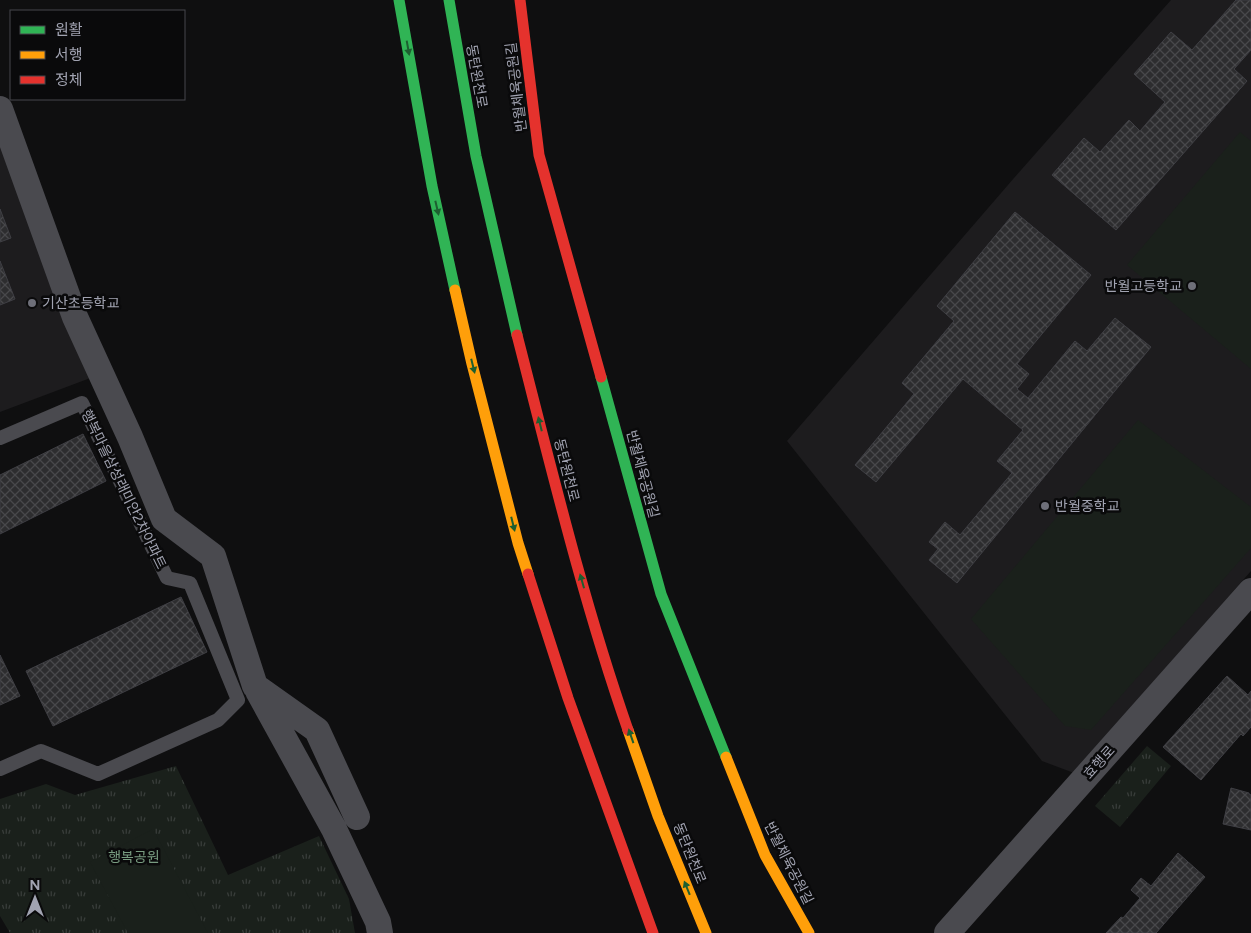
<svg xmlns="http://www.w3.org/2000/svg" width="1251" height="933" font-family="Figtree,'Noto Sans KR',sans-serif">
  <defs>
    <pattern id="grass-tufts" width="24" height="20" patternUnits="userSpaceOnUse" patternTransform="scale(1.25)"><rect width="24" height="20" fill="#1a201b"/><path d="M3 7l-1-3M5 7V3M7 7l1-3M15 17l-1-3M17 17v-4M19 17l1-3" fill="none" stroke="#383d3a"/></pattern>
    <pattern id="building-cross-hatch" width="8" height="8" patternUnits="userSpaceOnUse" patternTransform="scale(1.25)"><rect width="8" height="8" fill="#2d2d2f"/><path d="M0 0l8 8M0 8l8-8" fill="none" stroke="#48484b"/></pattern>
  </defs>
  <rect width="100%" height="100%" fill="#0f0f10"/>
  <path fill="#1d1c1e" d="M1171,0h80v571l-177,202 -32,-12 -255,-320 227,-263z
    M0,144l93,233 -93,35z"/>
  <path fill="url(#grass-tufts)" d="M1147,746l24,20 -51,61 -25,-21z
    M176,766l52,109 91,-39 30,63 6,34h-345l-10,-17v-117l46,-15 29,11z"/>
  <path fill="#1a201b" d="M1240,132l11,9v228l-124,-104z
    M1138,420l113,87v41l-160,182 -26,-4 -94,-107z
    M153,829l55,104h-80l-38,-71z"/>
  <path fill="url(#building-cross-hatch)" stroke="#3f3f44" d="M1236,0h15v50l-17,19 13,12 -131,149 -64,-55 32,-37 16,14 29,-32 11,11 25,-29 -31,-28 37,-42 21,18z
    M0,209l11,29 -11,4z
    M1015,212l76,63 -74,89 12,10 -12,15 11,9 47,-57 12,10 28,-33 36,29 -194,236 -28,-23 9,-11 -9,-7 16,-20 15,13 52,-62 -15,-12 26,-31 -60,-51 -87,103 -21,-17 59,-71 -12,-11 52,-62 -17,-15z
    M0,261l15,38 -15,6z
    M83,434l23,47 -106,53v-59z
    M181,597l26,55 -154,74 -27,-55z
    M0,655l20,41 -20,9z
    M1227,676l21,19 3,-4v36l-8,9 -2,-2 -40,46 -38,-33z
    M1231,788l18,5v1l2,1v35l-28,-6z
    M1178,853l27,24 -49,56h-50l15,-16 2,1 17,-20 -9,-8 10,-12 10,8z"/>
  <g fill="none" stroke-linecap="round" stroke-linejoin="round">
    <path stroke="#4a4a4f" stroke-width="14" d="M0,438l82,-35 85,175 23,5 48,117 -20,20 -120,54 -57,-23 -41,18"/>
    <path stroke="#4a4a4f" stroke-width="26" d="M0,109l75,208 55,120 34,82 49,37 42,130 62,44 40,87
      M258,691l76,138 44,93 2,11
      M947,933l304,-342"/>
    <path stroke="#30b455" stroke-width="11" d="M399,0l33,186 23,104
      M449,0l27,156 41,179
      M601,377l60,217 65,163"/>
    <path stroke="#ff9f0a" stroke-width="11" d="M455,290l17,74 46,179 10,31
      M628,730l30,86 48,117
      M726,757l39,98 44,78"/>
    <path stroke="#e5322d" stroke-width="11" d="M520,0l19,155 62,222
      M517,335c34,132 66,266 111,395
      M528,574l40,124 85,235"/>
  </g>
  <defs><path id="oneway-solid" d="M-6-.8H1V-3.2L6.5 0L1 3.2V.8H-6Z" transform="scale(1.25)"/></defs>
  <g fill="#1d5f30">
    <use href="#oneway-solid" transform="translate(408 48) rotate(80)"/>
    <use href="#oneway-solid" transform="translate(437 208) rotate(77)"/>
    <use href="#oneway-solid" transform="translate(473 366) rotate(76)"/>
    <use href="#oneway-solid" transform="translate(540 424) rotate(-104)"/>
    <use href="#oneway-solid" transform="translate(513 524) rotate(76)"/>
    <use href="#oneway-solid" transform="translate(582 581) rotate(-106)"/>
    <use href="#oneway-solid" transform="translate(631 736) rotate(-109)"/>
    <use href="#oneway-solid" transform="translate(687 888) rotate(-112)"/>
  </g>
  <g fill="#6e6f79" stroke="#0a0a0b" stroke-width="2">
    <circle cx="1192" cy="286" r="5"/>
    <circle cx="32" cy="303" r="5"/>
    <circle cx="1045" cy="506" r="5"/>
  </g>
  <g text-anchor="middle" stroke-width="5" stroke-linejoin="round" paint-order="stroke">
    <g font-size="14" fill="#a1a3b1" stroke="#0a0a0b">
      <text transform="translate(477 76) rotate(80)" y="5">동탄원천로</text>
      <text transform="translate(516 87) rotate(-97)" y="5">반월체육공원길</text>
      <text transform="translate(567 470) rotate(76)" y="5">동탄원천로</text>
      <text transform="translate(643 474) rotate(75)" y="5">반월체육공원길</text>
      <text transform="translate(124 489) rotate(64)" y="5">행복마을삼성래미안2차아파트</text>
      <text transform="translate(1099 762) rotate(-48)" y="5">효행로</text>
      <text transform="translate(690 853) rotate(68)" y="5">동탄원천로</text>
      <text transform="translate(789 863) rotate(63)" y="5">반월체육공원길</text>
    </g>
    <g font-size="14" fill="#a1a3b1" stroke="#0a0a0b" text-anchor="start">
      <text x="1182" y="291" text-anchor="end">반월고등학교</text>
      <text x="42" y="308">기산초등학교</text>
      <text x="1055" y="511">반월중학교</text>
    </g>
    <g font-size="14" fill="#789b80" stroke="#0a0a0b">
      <text x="134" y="862">행복공원</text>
    </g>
  </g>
  <rect x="10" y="10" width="175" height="90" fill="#0a0a0b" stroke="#46474d"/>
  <rect x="20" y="26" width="25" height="8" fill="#30b455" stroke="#46474d"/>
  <text x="55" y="35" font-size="15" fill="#a1a3b1">원활</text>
  <rect x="20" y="51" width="25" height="8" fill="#ff9f0a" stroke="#46474d"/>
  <text x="55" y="60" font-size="15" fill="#a1a3b1">서행</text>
  <rect x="20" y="76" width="25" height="8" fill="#e5322d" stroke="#46474d"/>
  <text x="55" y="85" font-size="15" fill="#a1a3b1">정체</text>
  <g transform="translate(35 898)" stroke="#0a0a0b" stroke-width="4" paint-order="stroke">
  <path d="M0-4L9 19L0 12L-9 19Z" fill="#a1a3b1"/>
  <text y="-8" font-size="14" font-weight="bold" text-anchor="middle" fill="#a1a3b1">N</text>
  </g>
</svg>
